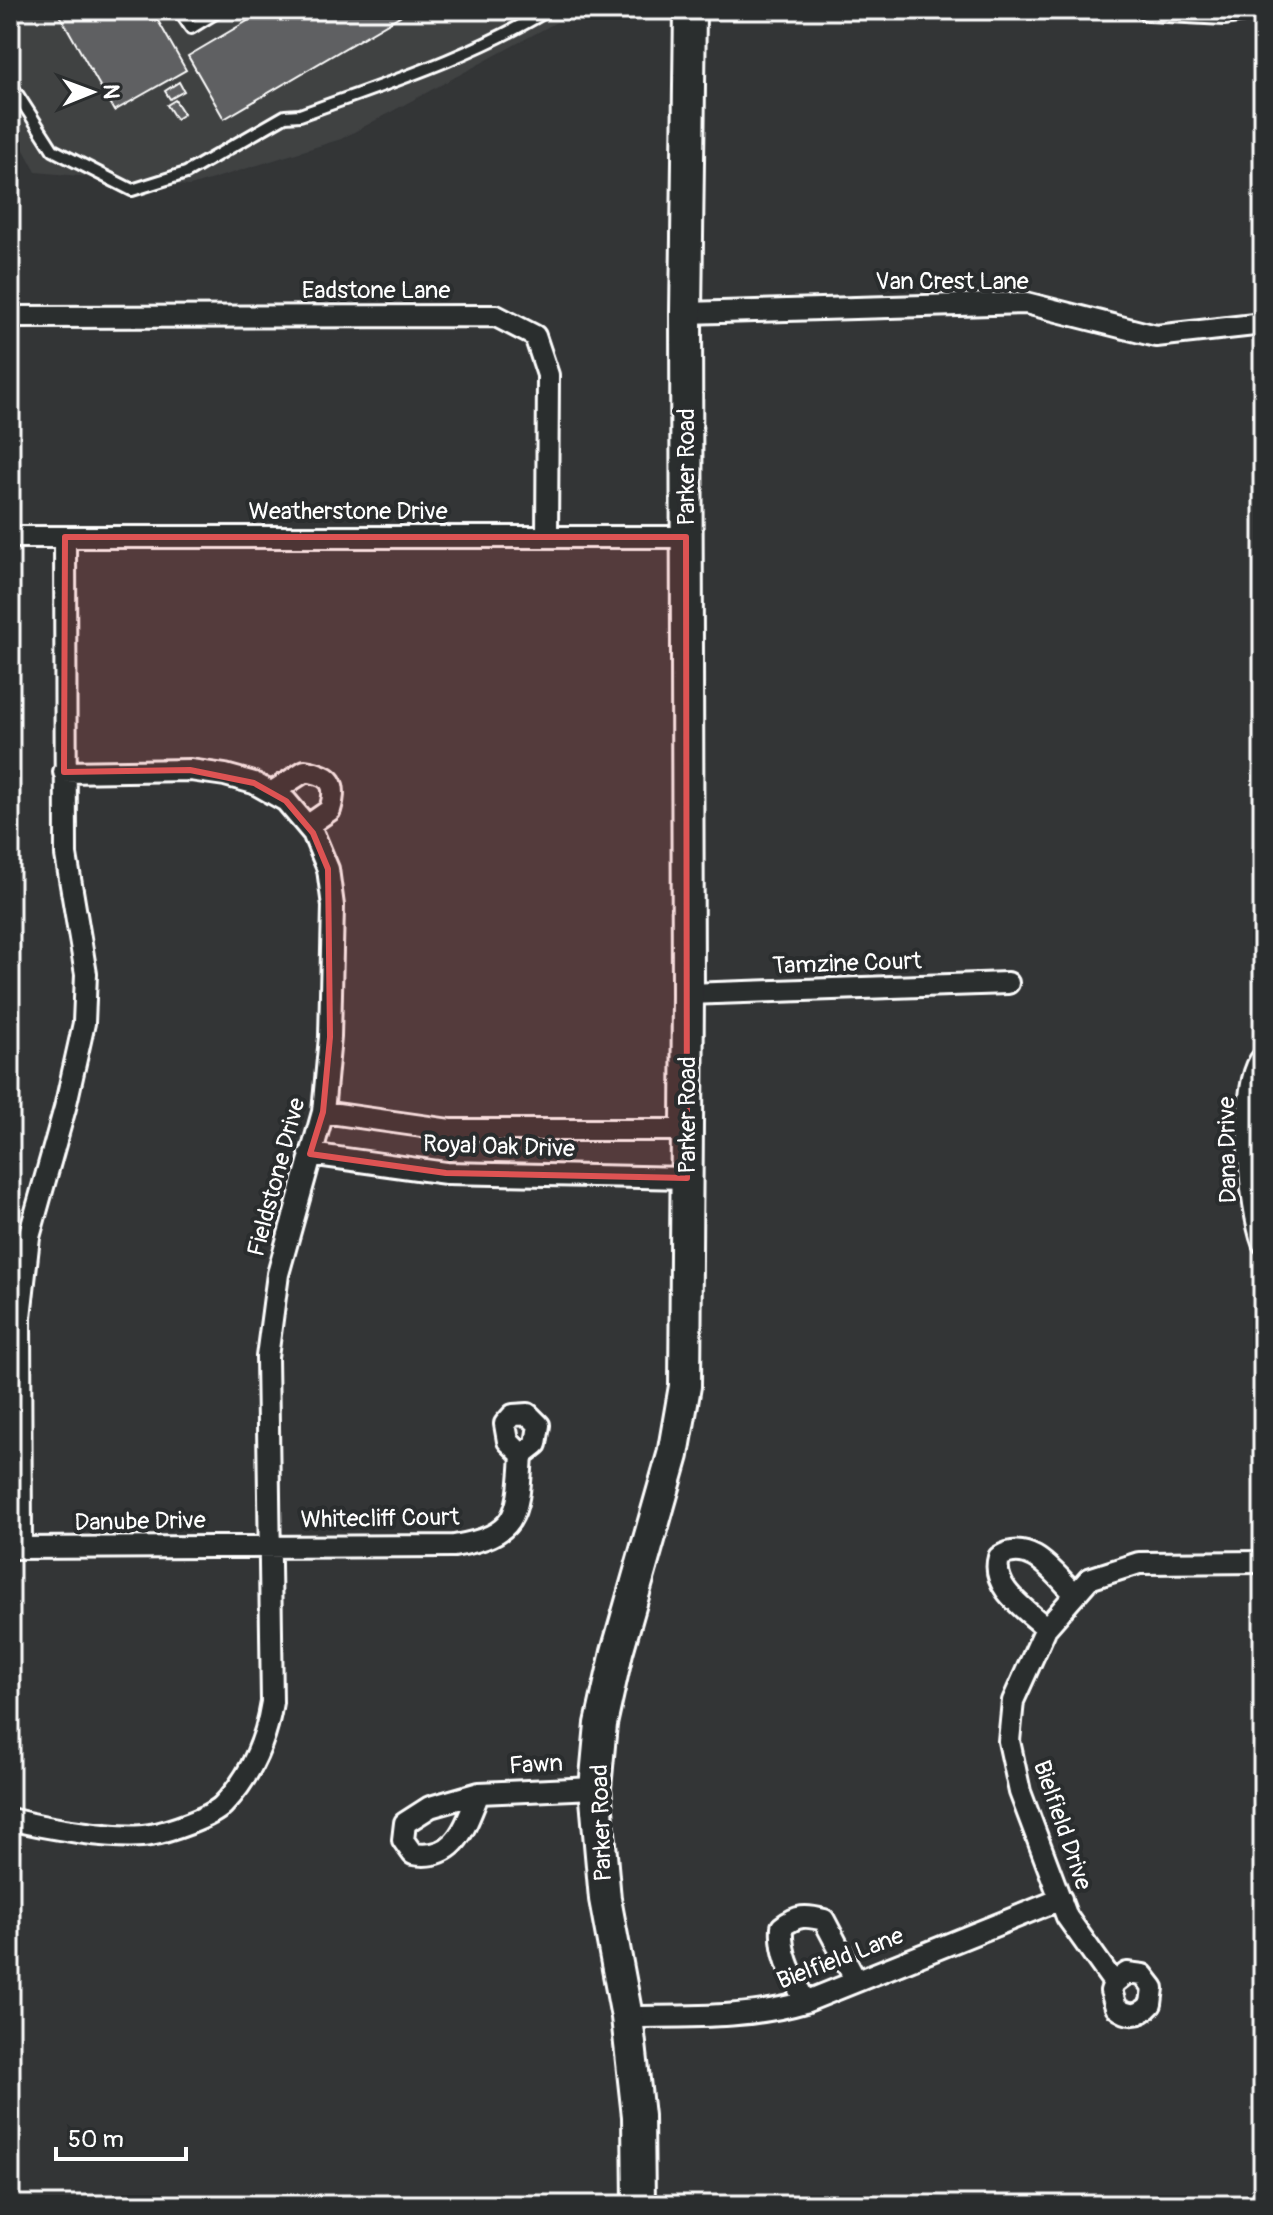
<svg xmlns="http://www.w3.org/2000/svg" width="1273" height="2215" font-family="Pangolin,sans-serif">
  <rect width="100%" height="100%" fill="#333536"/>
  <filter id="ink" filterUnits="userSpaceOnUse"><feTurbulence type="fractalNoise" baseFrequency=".0125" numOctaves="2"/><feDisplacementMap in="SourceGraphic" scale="16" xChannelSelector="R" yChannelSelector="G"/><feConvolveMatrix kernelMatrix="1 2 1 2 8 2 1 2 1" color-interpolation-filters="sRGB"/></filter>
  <g filter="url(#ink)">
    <path fill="#404243" d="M10,10h569l-238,129 -151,47 -154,-14 -26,-48z"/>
    <path fill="#5f6162" stroke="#fff" stroke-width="2" d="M57,10h95l34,60 -72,41z
      M266,10h144l-186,109 -36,-63z
      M179,82l5,9 -14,8 -5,-8z
      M175,100l9,14 -8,5 -9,-14z"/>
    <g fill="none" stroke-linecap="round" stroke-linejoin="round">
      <defs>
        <path id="lane" d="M179,10l12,18 29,-18
          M10,13l4,-3
          M10,83l43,67 79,40 54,-17 99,-57 15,-1c85,-31 171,-58 248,-105"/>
        <path id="street" d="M1148,10l77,4 26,-4
          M686,313l340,-10 130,33 107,-12
          M10,317l486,-1 39,20 13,39 -1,162
          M10,537h676
          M271,793l34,-22c26,4 33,12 25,39l-23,16
          M688,994l320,-11
          M1263,1057c-25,27 -13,153 0,186
          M323,1112l127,18h237
          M310,1154l136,19 241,5
          M10,1548l444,-2c65,-11 64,-31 68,-91l14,-11 3,-19 -11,-11 -15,1 -8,9 3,17 14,14
          M21,1548l-1,-231 9,-80 36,-129 19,-85 2,-49 -20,-119 -1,-318
          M1046,1628c-20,-19 -56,-40 -47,-71 31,-19 55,16 75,36
          M479,1793c-14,33 -22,68 -66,61l-10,-14 2,-17 25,-16 49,-14 116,-5
          M10,1819c32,8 108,22 140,16 18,-3 60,-17 73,-30 28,-29 43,-65 49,-103l-5,-345 11,-83 45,-162 7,-75 3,-131 -5,-37 -15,-36 -27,-32 -32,-18 -29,-8 -35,-5 -126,2
          M1114,1983l13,-10 16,2 10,13 -2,16c-11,13 -23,13 -35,3l-5,-16 3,-8 -47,-66 -47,-125 -11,-51 4,-40 33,-73 43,-49 50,-16 124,-1
          M805,2002c-12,-25 -25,-47 -23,-75 15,-12 24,-12 42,-7l32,61
          M627,2017c60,-1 120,2 178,-15l256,-103"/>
        <path id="secondary" d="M639,2205l-1,-89 -11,-99 -22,-118 -10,-111 6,-64 16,-72 56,-197 12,-69 3,-392 -2,-681 4,-303"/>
      </defs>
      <use href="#lane" stroke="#fff" stroke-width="16"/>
      <use href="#street" stroke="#fff" stroke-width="26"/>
      <use href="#secondary" stroke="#fff" stroke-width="36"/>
      <use href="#lane" stroke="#2a2d2e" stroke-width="10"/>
      <use href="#street" stroke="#2a2d2e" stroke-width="20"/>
      <use href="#secondary" stroke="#2a2d2e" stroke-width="30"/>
    </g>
  </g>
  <path fill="#de5353" fill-opacity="0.2" stroke="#de5353" stroke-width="6" stroke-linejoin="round" d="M65,537h621l1,641 -241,-5 -136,-19 13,-42 7,-75 -2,-168 -15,-36 -27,-32 -32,-18 -64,-13 -126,2z"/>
  <g text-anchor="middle" stroke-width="8" stroke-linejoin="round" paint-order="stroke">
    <g font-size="24" fill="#fff" stroke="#2a2d2e">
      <text x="952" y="289">Van Crest Lane</text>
      <text x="376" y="298">Eadstone Lane</text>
      <text transform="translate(686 467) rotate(-90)" y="8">Parker Road</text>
      <text x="348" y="519">Weatherstone Drive</text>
      <text transform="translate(847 963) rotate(-2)" y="8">Tamzine Court</text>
      <text transform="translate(687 1115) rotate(-90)" y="8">Parker Road</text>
      <text transform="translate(499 1146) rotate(2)" y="8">Royal Oak Drive</text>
      <text transform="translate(1227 1150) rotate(-91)" y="8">Dana Drive</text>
      <text transform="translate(276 1177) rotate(-75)" y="8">Fieldstone Drive</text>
      <text transform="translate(380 1518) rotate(-1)" y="8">Whitecliff Court</text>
      <text transform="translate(140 1521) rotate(-1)" y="8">Danube Drive</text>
      <text transform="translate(536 1764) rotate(-3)" y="8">Fawn</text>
      <text transform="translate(601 1823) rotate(-92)" y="8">Parker Road</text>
      <text transform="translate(1063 1825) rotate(71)" y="8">Bielfield Drive</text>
      <text transform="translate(840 1958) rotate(-21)" y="8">Bielfield Lane</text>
    </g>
  </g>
  <rect width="1273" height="2215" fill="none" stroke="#2a2d2e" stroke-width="40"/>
  <rect x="20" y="20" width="1233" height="2175" fill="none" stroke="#fff" stroke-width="3" filter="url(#ink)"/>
  <g transform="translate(92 92) rotate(89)" stroke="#2a2d2e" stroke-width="6" paint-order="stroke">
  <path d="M0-6L14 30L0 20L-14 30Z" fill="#ffffff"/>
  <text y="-12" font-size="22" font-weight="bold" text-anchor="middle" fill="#ffffff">N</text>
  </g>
  <path d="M56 2147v12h130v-12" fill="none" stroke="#ffffff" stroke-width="4"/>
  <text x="68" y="2147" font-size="24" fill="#ffffff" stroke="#2a2d2e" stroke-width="6" paint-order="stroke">50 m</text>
</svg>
